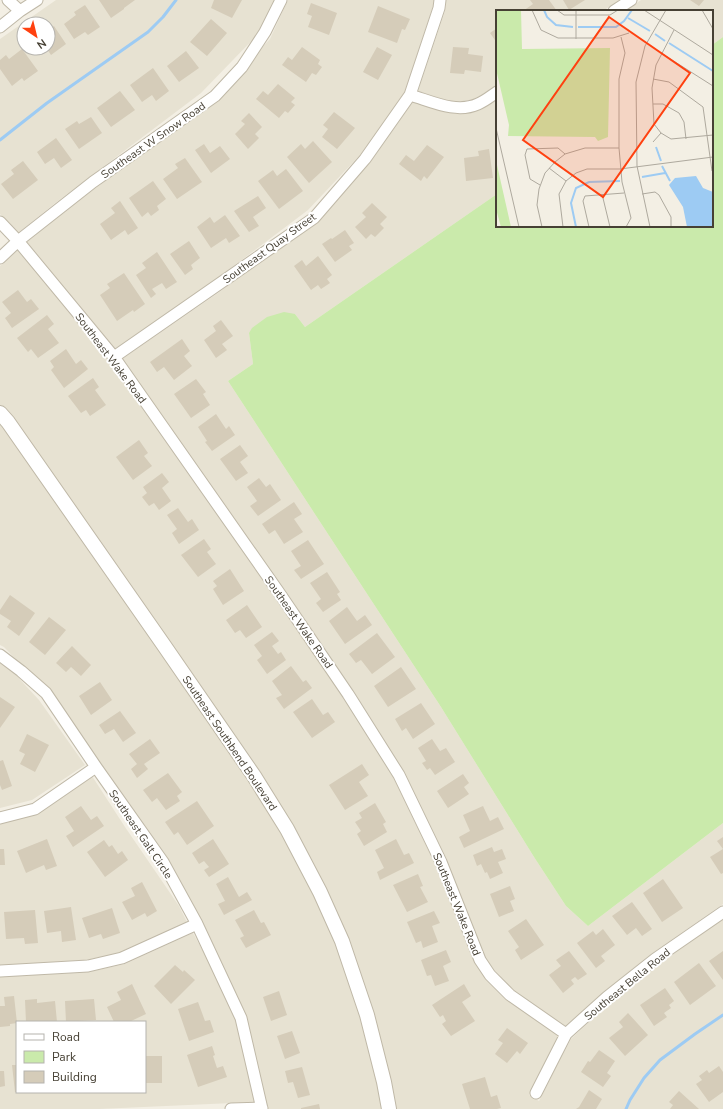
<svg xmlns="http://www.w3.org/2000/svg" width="723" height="1109" font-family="'Nunito Sans',sans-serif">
  <rect width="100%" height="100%" fill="#f3efe4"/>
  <path fill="#e7e2d2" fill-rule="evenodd" d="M56,0h219l-14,31 -60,62 -147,111 -36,29 -18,-19v-175zM24,24h24v24h-24z
    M288,0h146l-1,6 -28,86 -45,63 -52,55 -97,73 -97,67 -87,-108 34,-28 148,-111 61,-64z
    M446,0h173l-16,11h-106v74l-22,14 -19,3 -11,-2 -27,-9 27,-80z
    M641,0h82v37l-11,8v-34h-87z
    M497,99v95l-192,133 -10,-13 -46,19 4,31 -25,17 213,326 93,150 32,49 22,20 135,-103v81l-72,50 -47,38 -39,35 -52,-36 -18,-20 -10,-14 -82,-185 -50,-82 -69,-99 -162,-232 96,-66 98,-73 53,-56 44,-63 30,10 14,3 13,-1 11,-3z
    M18,249l91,112 166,236 68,100 51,81 41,86 40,99 12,16 19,20 53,37 -30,59 10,6 15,-30 17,-32 40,-38 48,-37 64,-45v190h-328l-70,-219 -313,-471 -12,-14v-139z
    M0,422l249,357 33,52 33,64 22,48 24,74 22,92h-115l-22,-93 -27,-58 -19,-36 -152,-229 -44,-46 -4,-2z
    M0,658l39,42 46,65 -53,35 -32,8z
    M92,776l33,51 54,79 8,16 -67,31 -34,7 -86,5v-144z
    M193,933l16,29 26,57 20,83 -156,7h-99v-132l89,-5 36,-8zM17,1022h128v70h-128z"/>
  <path fill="#caeaab" d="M723,37v786l-135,103 -22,-20 -32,-49 -93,-150 -213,-326 25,-17 -4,-31 3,-5 15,-11 17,-5 11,2 10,13 192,-133v32h215v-181z"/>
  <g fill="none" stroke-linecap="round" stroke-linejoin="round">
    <path stroke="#9dcbf3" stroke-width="3" d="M0,140l47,-37 101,-71 15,-15 13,-17
      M626,1109l4,-9 14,-22 16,-18 35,-26 28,-19"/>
  </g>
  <path fill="#d5ccb9" d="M99,0h36l-11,8v1l-13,9z
    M214,0h28l-10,18 -21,-10z
    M530,0h19l8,11h-34l10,-7z
    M563,0h22l-16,10z
    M690,0h14l-5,6z
    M311,3l26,10 -8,22 -21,-8 4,-11 -5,-2z
    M85,5l15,22 -12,8 -3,-3 -11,7 -10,-15 12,-9 -2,-3z
    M378,6l32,13 -5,11 -3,-1 -5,14 -29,-11z
    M211,19l16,14 -20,23 -17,-14z
    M54,26l12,18 -15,11 -4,-6 -8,6 -5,-7h14v-18z
    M497,28v15l-7,-10z
    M302,47l18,13 -2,4 4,3 -6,8 -4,-2 -6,9 -24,-17 6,-8 4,3z
    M377,47l15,8 -14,25 -15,-8z
    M453,47l16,1 -1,6 15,2 -2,16 -16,-2 -1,4 -14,-1z
    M22,49l16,22 -14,10 -2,-3 -10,8 -12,-17v-9l6,-5 3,4z
    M186,51l13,17 -20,14 -12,-16z
    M153,68l16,23 -13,10 -4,-6 -10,7 -12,-17z
    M278,84l17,14 -4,4 4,3 -7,8 -3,-2 -6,7 -23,-19 7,-8 5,4z
    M120,91l15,19 -24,17 -14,-19z
    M334,112l21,16 -18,21 -15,-12 6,-8 -5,-4z
    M249,113l13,14 -7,7 4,4 -11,11 -13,-15 10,-10 -4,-3z
    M91,117l11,16 -23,16 -14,-20 12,-8 2,3z
    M56,138l16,22 -11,8 -7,-10 -9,6 -8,-12z
    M313,141l19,21 -23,21 -22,-26 14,-13 4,5z
    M204,144l6,9 10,-7 10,13 -19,14 -16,-23z
    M427,145l17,12 -17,22 -3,-3 -3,5 -22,-17 7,-9 8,6z
    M489,149l4,29 -27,3 -2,-23 15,-2 -1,-5z
    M185,158l17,24 -25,17 -14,-20 15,-11 -3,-4z
    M23,161l15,19 -25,19 -12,-15 13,-10 -3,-4z
    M286,169l17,22 -24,18 -21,-28 15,-11 4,6z
    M153,181l13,18 -9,7 2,4 -8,6 -3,-4 -6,5 -13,-19z
    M258,196l8,12 -13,9 6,9 -10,6 -15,-21z
    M120,201l18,27 -10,7 -3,-5 -14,10 -11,-16 15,-11 -4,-5z
    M372,203l15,14 -7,7 4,4 -9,9 -4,-3 -5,5 -11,-12 11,-10 -4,-4z
    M225,215l15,21 -11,7 -3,-5 -15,10 -14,-21 13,-10 4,6z
    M345,230l9,13 -5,3 3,4 -17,12 -13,-18 9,-6 1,1z
    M189,241l11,17 -9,7 2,4 -8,6 -15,-21z
    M157,252l20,30 -11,7 -4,-6 -10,6 4,5 -5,4 -15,-23 10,-7 -4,-5z
    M318,256l14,19 -5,4 3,4 -9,6 -3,-4 -7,5 -17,-24 8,-6 4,6z
    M124,273l21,31 -11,8 -1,-2 -16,11 -17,-26 10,-7 -3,-4z
    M18,290l9,12 4,-3 8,10 -27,19 -7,-10 6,-5 -9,-11z
    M47,315l7,9 -6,5 11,14 -21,15 -7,-9 -3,3 -11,-14z
    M221,320l12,16 -11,8 5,6 -11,8 -12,-18 12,-9 -3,-5z
    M182,339l8,12 -6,5 8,10 -18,14 -10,-13 -7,5 -7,-10z
    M66,349l10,15 5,-4 7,9 -24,19 -13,-18 3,-3 -4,-6z
    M93,378l6,9 -4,3 11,15 -16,11 -4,-6 -5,3 -13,-17z
    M196,379l10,13 -3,2 7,11 -19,13 -17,-24z
    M216,414l10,15 3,-3 6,9 -23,16 -7,-9 2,-1 -9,-14z
    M139,440l9,13 -4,3 8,10 -19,14 -17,-23z
    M240,445l8,11 -8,6 8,11 -12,8 -16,-22z
    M162,473l7,9 -7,6 9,13 -12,9 -5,-7 -5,3 -7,-9 5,-4 -4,-6z
    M259,478l7,9 4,-3 11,16 -23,16 -8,-10 7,-5 -10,-14z
    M294,502l8,12 -8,5 9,13 -19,12 -9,-14 -6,4 -7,-10z
    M178,508l10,14 4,-3 7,11 -20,14 -7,-11 5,-4 -10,-14z
    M204,539l7,10 -4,3 9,12 -18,13 -17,-22z
    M308,540l16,24 -23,15 -7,-9 7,-4 -10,-15z
    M230,569l14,22 -21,14 -10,-16 4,-3 -4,-5z
    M327,572l13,20 -3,2 4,6 -18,12 -7,-9 5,-4 -11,-16z
    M10,595l25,18 -16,23 -12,-9 4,-6 -11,-7v-4z
    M247,605l15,22 -16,11 -6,-8 -5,3 -9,-13z
    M347,607l10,14 8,-6 7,10 -27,19 -16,-23z
    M49,617l17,13 -21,25 -16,-13z
    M272,632l7,9 -7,5 6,8 3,-2 5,8 -19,14 -10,-14 5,-4 -8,-11z
    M377,633l18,24 -23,17 -11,-14 -5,3 -7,-9z
    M72,646l19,19 -10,11 -10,-9 -5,5 -10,-9z
    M291,666l12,16 3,-2 6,8 -28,21 -8,-11 6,-3 -10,-14z
    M401,667l15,22 -28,18 -14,-21z
    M100,682l12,18 -21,15 -12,-19z
    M0,697l15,10 -15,21z
    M312,699l11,16 5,-3 7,10 -23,16 -19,-26z
    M421,703l14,21 -22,15 -7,-11 -4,3 -7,-12z
    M120,711l16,22 -13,9 -9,-13 -9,5 -6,-9z
    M27,734l22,11 -14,27 -15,-8 5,-10 -6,-3z
    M150,739l10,14 -16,11 4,5 -11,9 -6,-9 6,-5 -8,-10z
    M432,739l8,12 6,-3 9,14 -20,13 -5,-7 -3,2 -5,-7 4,-2 -8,-13z
    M3,760l9,26 -10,4 -2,-5v-24z
    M362,764l7,11 -10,7 9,14 -23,14 -16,-25z
    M168,773l14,19 -5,4 3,5 -14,9 -9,-12 -5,4 -9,-12z
    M463,774l6,9 -5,4 5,7 -21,14 -11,-17z
    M197,801l17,25 -27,19 -9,-13 -4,3 -9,-13z
    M375,803l11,19 -3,2 4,8 -23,14 -7,-12 4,-3 -6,-9 7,-4 -3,-5z
    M81,806l10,14 6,-4 7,10 -31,21 -7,-11 8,-5 -9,-14z
    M483,806l7,15 8,-4 6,12 -40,19 -5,-11 11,-6 -7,-16z
    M723,837v36l-2,1 -11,-17 13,-8 -6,-8z
    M47,839l10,27 -11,4 -2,-5 -18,8 -9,-22z
    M213,839l16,25 -20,13 -5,-7 5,-3 -5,-6 -5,3 -7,-11z
    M396,839l8,16 5,-2 5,10 -34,17 -3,-8 7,-4 -9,-18z
    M104,840l5,7 3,-2 6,9 4,-3 6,9 -23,17 -18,-25z
    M492,847l2,5 8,-3 4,10 -8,3 5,11 -13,6 -3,-7 -2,1 -4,-9 -4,2 -4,-11z
    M0,849h4l1,16h-5z
    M418,874l5,12 -3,1 8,15 -21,10 -14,-27z
    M228,877l11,20 8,-5 5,8 -28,15 -6,-11 7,-3 -9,-17z
    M663,879l20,29 -21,14 -19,-29z
    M142,882l15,29 -10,6 -2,-4 -13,7 -10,-18 13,-6 -4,-8z
    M510,886l5,13 -5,2 4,10 -15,6 -9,-23z
    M632,902l20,27 -10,7 -6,-8 -9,7 -15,-19z
    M71,907l5,33 -14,2 -1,-11 -14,2 -3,-22z
    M112,908l8,25 -17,6 -2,-5 -12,4 -7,-20z
    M35,910l3,33 -13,1 -1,-6 -18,1 -2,-27z
    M254,910l7,13 3,-1 7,13 -25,13 -6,-10 4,-2 -9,-16z
    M434,911l6,12 -8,3 6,16 -15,6 -2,-7 -5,2 -9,-21z
    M526,919l18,26 -23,15 -6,-10 4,-3 -11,-16z
    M603,929l12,16 -14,11 4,5 -9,7 -19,-25 16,-12 3,4z
    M446,950l5,12 -8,4 6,15 -14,5 -4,-11 -4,1 -6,-16z
    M569,951l18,23 -9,6 -3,-3 -4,3 3,4 -11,9 -14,-18 12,-9 -5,-6z
    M723,951v29l-14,-19z
    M699,963l17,23 -26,19 -16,-23z
    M175,965l8,7 1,-2 11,10 -24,24 -17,-18z
    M132,984l14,30 -17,8h-15l-7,-15 14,-7 -4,-8z
    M464,984l7,12 -9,6 13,19 -24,15 -9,-12 4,-3 -3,-6 -3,2 -8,-12z
    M665,988l9,13 -5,4 2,3 -7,5 3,4 -13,9 -14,-21z
    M279,991l8,24 -16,6 -8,-24z
    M14,996l3,27 -7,1v2l-10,1v-21h5l-1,-9z
    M37,999v4l18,-2 2,21h-31l-1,-22z
    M94,999l2,21 -18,1v1h-12l-1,-21z
    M198,1002l7,19 5,-1 4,12 -25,9 -11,-32z
    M628,1013l20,22 -23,21 -16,-18 14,-11 -4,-5z
    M507,1028l21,15 -8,11 -3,-3 -10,12 -12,-9 8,-11 -5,-3z
    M292,1031l8,22 -15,6 -8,-23z
    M212,1046l3,9 -2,1 4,12 6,-2 4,11 -29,10 -11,-32z
    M599,1050l16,11 -8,12 4,3 -8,11 -22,-15 7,-11 2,1z
    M145,1056h17v27h-17z
    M12,1065h5v27h-2z
    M719,1066l4,6v20l-14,10 -13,-18 6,-4 -3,-4 8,-6 2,3z
    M302,1067l8,28 -12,3 -5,-16 -5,1 -3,-12z
    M0,1071h4l1,15 -5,1z
    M485,1077l6,20 6,-2 4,13 -4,1h-27l-8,-25z
    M589,1090l13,9 -6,10h-20l3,-2z
    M679,1091l20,18h-29l3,-4 -4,-3z
    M319,1104l1,5h-19v-1z"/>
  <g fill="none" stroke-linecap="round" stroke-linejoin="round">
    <defs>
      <path id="minor" d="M8,0l12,11
        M614,11l17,-11
        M0,27l20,-16 17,-11
        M410,95c21,6 46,19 68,9 7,-3 13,-8 19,-12
        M0,222l18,19 96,116 166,237 68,100 51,81 42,87 39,98 10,15 20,20 56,39
        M0,258l18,-17 75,-59 122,-86 27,-29 23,-35 16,-32
        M114,357l200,-139 51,-59 45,-64 29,-87 1,-8
        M0,655l21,16 25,22 50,74 67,95 34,62 44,94 21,91
        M0,818l35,-9 61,-42
        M0,971l88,-5 34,-8 75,-34
        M536,1093l30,-59 41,-37 48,-38 68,-47
        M231,1109l31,-1"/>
      <path id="tertiary" d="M0,413l8,9 155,222 91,132 33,53 33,63 22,49 25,74 17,67 5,27"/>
    </defs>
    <use href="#minor" stroke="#bfb8a7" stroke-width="13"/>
    <use href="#tertiary" stroke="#bfb8a7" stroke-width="16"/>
    <use href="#minor" stroke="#fff" stroke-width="11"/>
    <use href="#tertiary" stroke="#fff" stroke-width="14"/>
  </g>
  <g text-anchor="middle" stroke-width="4" stroke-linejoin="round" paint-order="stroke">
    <g font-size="11" fill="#464034" stroke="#fff">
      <text transform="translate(153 140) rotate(-35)" y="4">Southeast W Snow Road</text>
      <text transform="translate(269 248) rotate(-36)" y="4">Southeast Quay Street</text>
      <text transform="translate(111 358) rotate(53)" y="4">Southeast Wake Road</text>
      <text transform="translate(299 622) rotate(55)" y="4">Southeast Wake Road</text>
      <text transform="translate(230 743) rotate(56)" y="4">Southeast Southbend Boulevard</text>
      <text transform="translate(141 834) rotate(56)" y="4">Southeast Galt Circle</text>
      <text transform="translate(457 904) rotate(68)" y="4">Southeast Wake Road</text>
      <text transform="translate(627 984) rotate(-39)" y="4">Southeast Bella Road</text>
    </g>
  </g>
  <g transform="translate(496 10)">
    <rect width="217" height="217" fill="#f3efe4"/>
    <path d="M25,0l1,39 88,-1 -2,89 -10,4 -3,-4 -87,-1 1,-11 -13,-56v-59zM0,152l1,3 14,62h-10l-5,-18z" fill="#caeaab"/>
    <path d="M200,166l7,12 10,4v35h-26l-4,-20 -14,-22 6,-7z" fill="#9dcbf3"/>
    <path fill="none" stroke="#9dcbf3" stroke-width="2" d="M48,0l3,7 9,8 17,2M132,8l22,13M82,17h38l8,-6 8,-11M159,24l10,7M173,33l44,28M160,137l5,14M166,156l8,15M146,167l23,-4M80,217l-5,-24 5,-15 13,-6 31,-1"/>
    <path fill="none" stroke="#aea99e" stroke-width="1" d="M36,0l9,20 17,8h55l16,-5M61,0l7,5h46l8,-5M148,0l69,45M206,0l11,19M178,20l-18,35 -4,23 2,36 7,9 10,6 42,-4M125,27l4,16 -6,26v69l3,34 9,36 -5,9M80,29v-29M165,43l52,33M157,69l16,3 34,25 9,64M157,94h10l16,9 5,9 2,17M0,118l23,99M157,132l8,-9M53,158l17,13M44,175l-10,-6 -5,-24 2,-6 31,-1 7,6M106,184l8,33M146,184l13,-2 4,3 12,22v10M46,217l-5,-22 2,-16 6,-16 10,-11 10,-8 20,-6h34M67,217l-4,-33 7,-13 10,-8 11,-4h33l93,-12M93,217l-6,-26 2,-5 39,-3M154,217l-13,-61 -1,-84 9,-36 21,-36"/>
    <path fill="#ff4110" fill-opacity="0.15" stroke="#ff4110" stroke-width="2" d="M113,7l81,56 -87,124 -80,-57z"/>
    <rect width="217" height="217" fill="none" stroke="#464034" stroke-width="2"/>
  </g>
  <rect x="16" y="1021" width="130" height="72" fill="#ffffff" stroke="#b5b3ae"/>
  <rect x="24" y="1034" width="20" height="6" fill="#ffffff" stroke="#b5b3ae"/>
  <text x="52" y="1041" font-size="12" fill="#464034">Road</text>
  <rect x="24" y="1051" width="20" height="12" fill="#caeaab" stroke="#b5b3ae"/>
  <text x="52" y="1061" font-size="12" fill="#464034">Park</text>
  <rect x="24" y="1071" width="20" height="12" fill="#d5ccb9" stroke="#b5b3ae"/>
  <text x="52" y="1081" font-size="12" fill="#464034">Building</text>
  <g transform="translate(36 36) rotate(145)"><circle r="19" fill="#ffffff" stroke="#b5b3ae"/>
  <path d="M0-3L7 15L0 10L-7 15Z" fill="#ff4110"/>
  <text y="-6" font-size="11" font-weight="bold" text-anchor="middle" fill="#464034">N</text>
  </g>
</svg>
